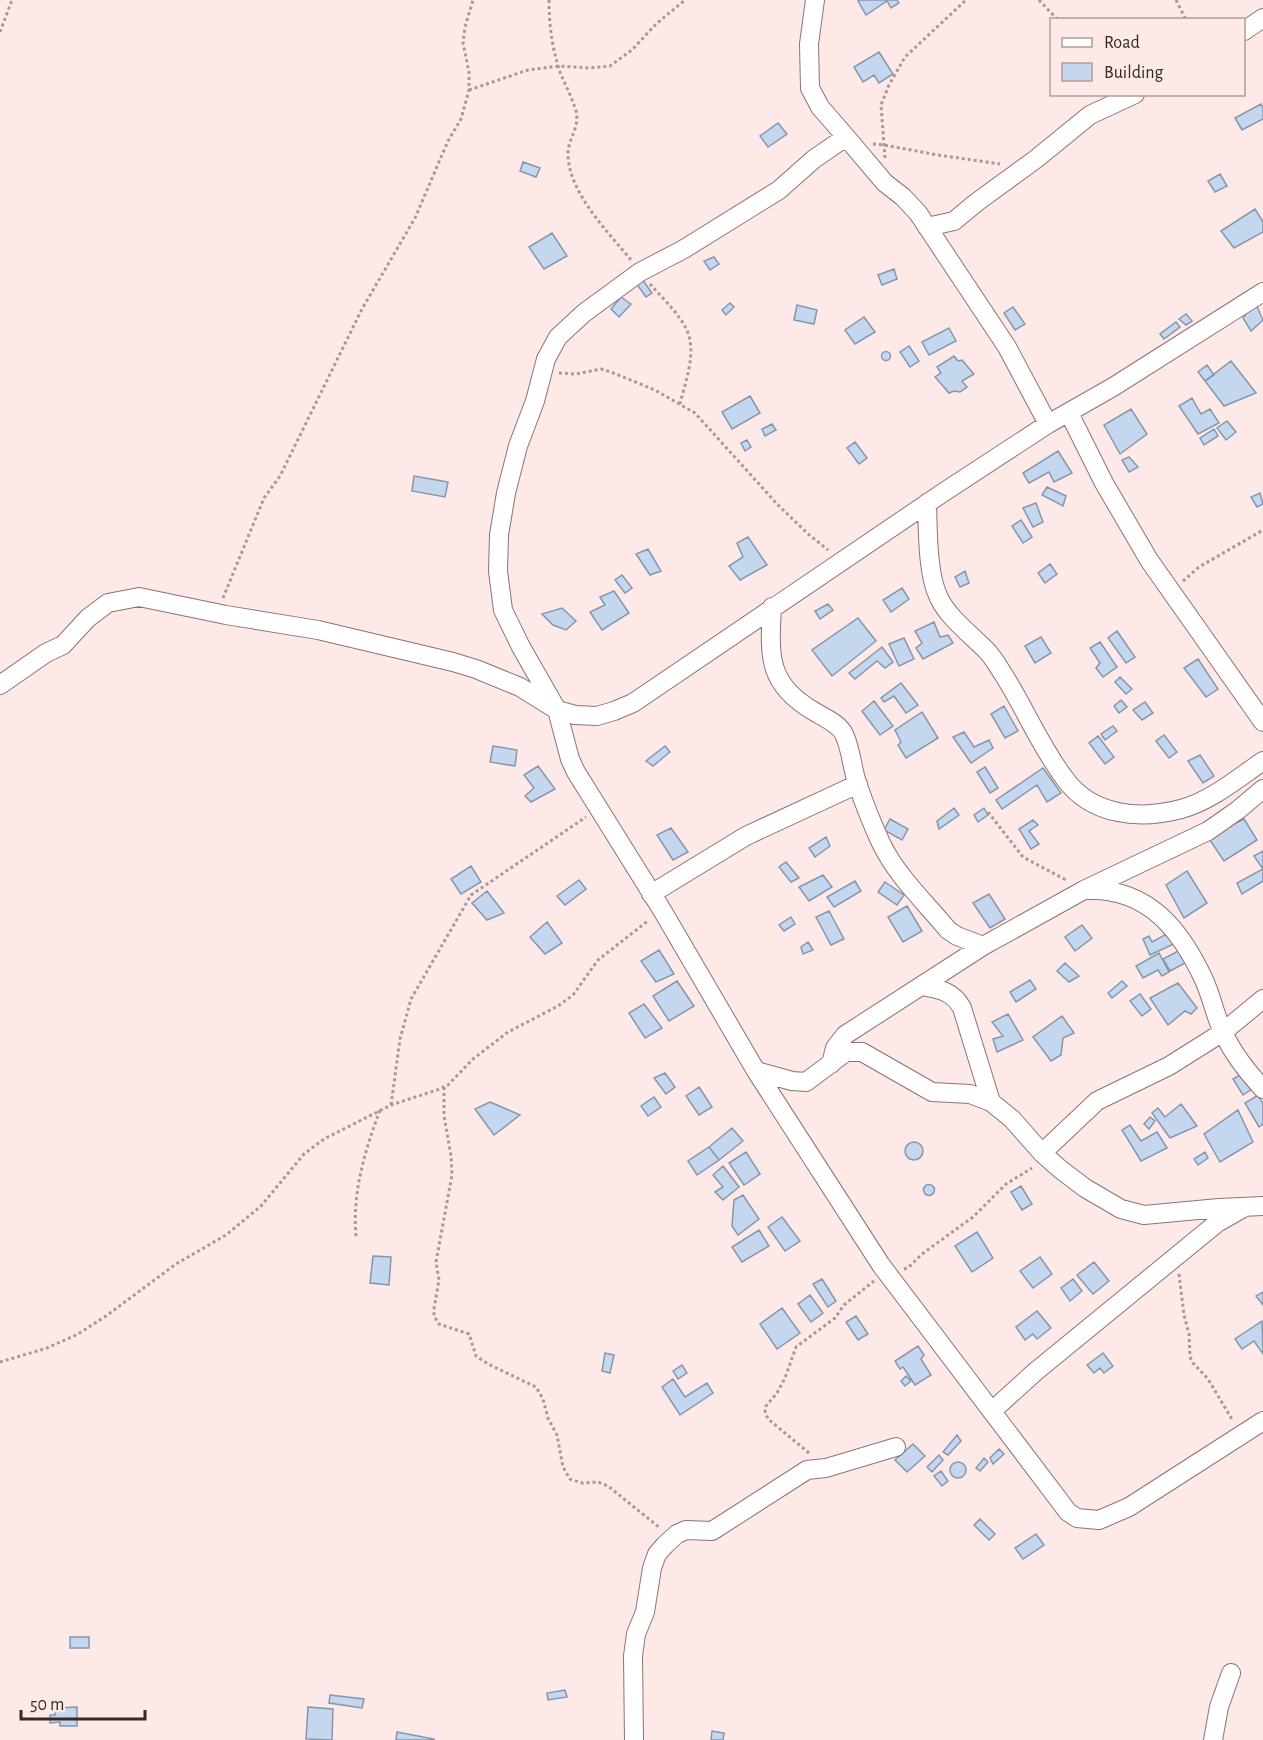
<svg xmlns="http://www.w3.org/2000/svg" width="1263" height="1740" font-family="'Alegreya Sans',sans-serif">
  <rect width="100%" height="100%" fill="#fde9e7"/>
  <path fill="#c5d7ee" stroke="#8697ac" stroke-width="1.5" d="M860,0h37l2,3 -8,5 -4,-7 -21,14 -8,-14z
    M879,52l14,22 -14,9 -5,-8 -11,7 -9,-15z
    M1261,104l2,4v11l-21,11 -7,-12z
    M778,123l9,11 -19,13 -8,-11z
    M523,162l17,6 -4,9 -16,-6z
    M1220,174l7,12 -12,6 -7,-11z
    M1255,209l8,13v10l-29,16 -13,-17z
    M552,233l15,23 -23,13 -15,-22z
    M714,257l5,7 -9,6 -6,-9z
    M894,269l3,10 -15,6 -4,-10z
    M642,279l10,14 -6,4 -10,-14z
    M621,297l10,7 -12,13 -8,-8z
    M1255,302l8,18 -12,11 -8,-13z
    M730,303l4,4 -8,8 -4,-5z
    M797,305l20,5 -3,14 -20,-4z
    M1013,307l12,17 -10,6 -11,-17z
    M1186,314l6,7 -6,4 -7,-6z
    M864,317l11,15 -20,12 -10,-14z
    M1176,322l4,5 -16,12 -4,-5z
    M949,328l7,13 -27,14 -7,-13z
    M909,346l10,15 -9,6 -10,-15z
    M881.5 356a4.5 4.5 0 1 1 9 0a4.5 4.5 0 1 1-9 0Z
    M954,356l4,5 4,-1 12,14 -12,7 5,6 -7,5 -6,-1 -5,2 -14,-16 6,-4 -4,-6z
    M1231,361l25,32 -32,13 -19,-25z
    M1207,365l7,10 -9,6 -7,-9z
    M750,396l10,17 -28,16 -10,-17z
    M1192,398l9,16 9,-5 9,14 -21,11 -19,-28z
    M1131,409l16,25 -27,20 -16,-29z
    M1227,421l9,11 -10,8 -9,-12z
    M772,424l4,6 -11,6 -3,-7z
    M1214,429l4,7 -14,9 -4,-7z
    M747,440l4,7 -6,4 -4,-8z
    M855,442l12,16 -8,6 -12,-16z
    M1058,451l14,22 -18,9 -5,-10 -20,11 -6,-10z
    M1129,457l9,10 -9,5 -7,-12z
    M414,476l34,6 -3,15 -33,-6z
    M1047,487l19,9 -3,10 -21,-11z
    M1260,493l3,11 -6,3 -6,-10z
    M1036,503l7,19 -10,5 -10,-19z
    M1021,520l11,17 -9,6 -11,-17z
    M748,537l19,28 -27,15 -11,-14 14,-9 -6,-14z
    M648,549l13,22 -11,4 -14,-21z
    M1050,564l7,10 -12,9 -7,-10z
    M965,571l4,12 -9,4 -5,-10z
    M622,575l10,13 -7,5 -10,-13z
    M902,588l7,11 -18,13 -8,-12z
    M614,591l15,22 -27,17 -12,-18 15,-7 -5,-8z
    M828,604l5,6 -13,9 -5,-8z
    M562,608l14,13 -10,9 -13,-5 -11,-11z
    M858,618l18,23 -44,35 -20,-26z
    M934,622l6,15 8,-2 5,8 -30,16 -7,-11 6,-5 -7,-12z
    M1117,631l18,26 -9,6 -18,-25z
    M1041,637l10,16 -16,10 -10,-17z
    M904,638l10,21 -15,7 -10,-22z
    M1100,642l17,25 -14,10 -7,-9 4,-5 -10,-15z
    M882,647l11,15 -8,6 -8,-7 -22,18 -6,-6z
    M1198,659l20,30 -12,8 -22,-29z
    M1120,677l12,12 -6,5 -11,-12z
    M901,683l17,22 -12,8 -12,-17 -10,6 -3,-4z
    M1121,700l6,7 -8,6 -5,-7z
    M874,701l19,25 -13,9 -18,-24z
    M1145,702l8,11 -11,7 -9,-10z
    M1004,706l14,25 -13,7 -14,-24z
    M922,712l16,26 -32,20 -8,-13 3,-3 -6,-12z
    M1113,726l4,5 -12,9 -4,-6z
    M964,732l10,15 15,-7 4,8 -22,15 -18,-26z
    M1164,735l13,17 -8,6 -13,-17z
    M1098,736l16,21 -9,7 -16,-21z
    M493,746l24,4 -2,16 -25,-4z
    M665,746l5,6 -17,14 -7,-5z
    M1200,755l14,21 -11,7 -15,-22z
    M538,766l17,23 -24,13 -6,-6 9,-8 -10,-13z
    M985,767l13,21 -8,5 -13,-21z
    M1043,768l18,25 -14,9 -10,-17 -35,24 -6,-9z
    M954,808l5,7 -20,14 -2,-8z
    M984,808l4,7 -10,7 -4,-7z
    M890,819l18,10 -6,11 -18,-10z
    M1244,819l13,21 -33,21 -19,-28 27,-8z
    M1033,820l5,5 -9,6 10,13 -8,5 -12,-20z
    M671,828l17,24 -15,8 -16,-25z
    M826,837l4,9 -15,11 -6,-9z
    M1263,851v30l-21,13 -5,-11 26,-14 -9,-13z
    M786,862l13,16 -8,4 -12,-15z
    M471,866l10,16 -20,12 -10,-15z
    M1187,871l20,32 -23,15 -18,-33z
    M823,875l9,12 -23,14 -10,-14z
    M579,880l7,9 -21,16 -8,-9z
    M855,881l6,10 -27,16 -7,-10z
    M885,882l19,13 -7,10 -19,-13z
    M487,891l17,22 -17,7 -15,-17z
    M989,894l16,25 -15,9 -17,-25z
    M907,906l15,25 -19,11 -15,-25z
    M829,911l15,28 -13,6 -15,-28z
    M791,917l4,7 -11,7 -5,-6z
    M547,922l15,21 -17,11 -15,-17z
    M1082,925l10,13 -17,13 -10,-14z
    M1162,927l14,16 -26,12 -7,-16 6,-3 3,6 13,-7z
    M808,942l5,8 -10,4 -2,-7z
    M1182,949l7,12 -19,10 -7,-12z
    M659,950l15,24 -18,8 -15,-21z
    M1159,953l10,19 -7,4 -4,-6 -15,8 -7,-12z
    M1065,963l14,13 -10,6 -12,-11z
    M1030,980l6,9 -20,13 -6,-10z
    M677,981l17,25 -25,15 -16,-25z
    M1122,981l5,5 -15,12 -4,-5z
    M1178,983l19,25 -6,6 -6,-3 -17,14 -18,-27z
    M1140,994l11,15 -9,7 -12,-15z
    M644,1004l18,24 -17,10 -16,-25z
    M1008,1014l15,26 -26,12 -4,-13 10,-3 -11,-14z
    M1062,1016l12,17 -11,5 -2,17 -10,6 -18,-24z
    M1245,1072l10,15 -12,8 -10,-16z
    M665,1073l10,14 -9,7 -12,-16z
    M699,1087l13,20 -13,8 -13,-19z
    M1258,1095l5,9v20l-4,3 -14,-24z
    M654,1097l7,10 -13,9 -7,-10z
    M490,1102l30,13 -26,20 -19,-26z
    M1181,1104l16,22 -27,12 -18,-25 6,-5 7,9z
    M1238,1110l15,32 -33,20 -16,-28z
    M1150,1117l5,4 -6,8 -5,-5z
    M1130,1125l11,16 16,-9 10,16 -26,13 -19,-31z
    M732,1128l11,13 -24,19 -10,-13z
    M905 1151a9 9 0 1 1 18 0a9 9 0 1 1-18 0Z
    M709,1147l10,13 -22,15 -9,-14z
    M746,1152l14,22 -16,11 -15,-22z
    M1205,1152l3,6 -10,7 -4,-6z
    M723,1166l16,21 -16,13 -8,-8 8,-5 -10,-12z
    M923.5 1190a5.5 5.5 0 1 1 11 0a5.5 5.5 0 1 1-11 0Z
    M1021,1186l11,18 -10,6 -11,-18z
    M743,1195l16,24 -21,16 -6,-9 2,-26z
    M782,1217l18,24 -15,10 -17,-24z
    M759,1230l10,16 -27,16 -10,-15z
    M977,1232l16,26 -21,14 -17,-26z
    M373,1256l18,1 -2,28 -19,-2z
    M1040,1257l12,17 -19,14 -13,-17z
    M1094,1262l15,19 -16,13 -16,-19z
    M822,1279l14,22 -8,6 -15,-23z
    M1073,1279l9,12 -12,10 -9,-13z
    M1263,1292v13l-7,-9z
    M810,1295l13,18 -12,9 -13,-18z
    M782,1308l18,25 -23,16 -17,-25z
    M1037,1311l14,17 -14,11 -4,-5 -8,6 -9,-13z
    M856,1316l12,18 -10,6 -12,-18z
    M1262,1321l1,33 -9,-13 -12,8 -7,-10z
    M918,1346l6,9 -3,4 10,16 -16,10 -12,-18 -3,2 -5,-8z
    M605,1353l9,2 -4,18 -8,-2z
    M1103,1353l10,13 -9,7 -4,-5 -6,5 -7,-8z
    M682,1365l5,8 -9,6 -5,-8z
    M906,1376l5,5 -6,5 -4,-5z
    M673,1379l12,18 22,-14 6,10 -33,22 -18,-28z
    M957,1435l4,6 -13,14 -5,-3z
    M913,1444l12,12 -18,16 -12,-12z
    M999,1449l5,5 -11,10 -3,-6z
    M939,1455l4,5 -11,12 -5,-5z
    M984,1458l4,4 -8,9 -4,-3z
    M950 1470a8 8 0 1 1 16 0a8 8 0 1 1-16 0Z
    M941,1471l7,10 -6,5 -8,-10z
    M980,1519l15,15 -6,6 -15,-15z
    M1036,1534l8,11 -21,14 -8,-11z
    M70,1637h19v11h-19z
    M565,1690l2,7 -19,3 -1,-7z
    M330,1695l34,4 -2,9 -33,-5z
    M77,1707v19h-17v-4l-10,1v-8h5v-7z
    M308,1707l25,2 -1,31 -26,-1z
    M712,1731l12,2 -1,7h-12z
    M397,1732l37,7v1h-38z"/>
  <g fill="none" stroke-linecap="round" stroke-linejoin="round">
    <defs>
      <path id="minor" d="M815,0l-6,44 1,44 10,19 26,30 39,46 18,14 15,16 89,134 41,77
        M1244,31l19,-13
        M846,137l-32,22 -35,31 -95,59 -44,23 -56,41 -26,24 -12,22 -11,42 -17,45 -12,47 -7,42 -1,36 5,39 18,37 36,63 13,49 6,13 86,138 94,161 125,194 187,247 9,6 22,2 30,-13 134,-86
        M927,227l27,-6 23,-19 59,-43 54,-44 45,-21
        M1069,413l35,70 45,77 114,162
        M927,503c1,27 0,71 12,95 9,19 30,35 45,50 9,8 15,20 21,29 21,34 36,70 60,102 27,37 75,41 116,30 30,-8 57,-31 82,-48
        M772,607c-3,51 -4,78 43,105 10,6 24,12 29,22 7,15 8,33 13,49 7,20 15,41 24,60 15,32 44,59 67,87l9,6 26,10
        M0,685l46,-32 17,-8 25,-27 20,-15 31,-6 87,18 92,15 135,32 23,7 44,18 37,23 18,5 22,1 17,-5 19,-8 311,-211 104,-68 65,-37 150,-95
        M1088,890c60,-2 93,40 116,90 8,17 11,36 19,52 10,22 24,39 40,57
        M651,894l95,-58 112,-52
        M921,986c18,3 32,5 41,22l29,94
        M831,1064l4,-16 10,-13 138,-89 101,-56 124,-59 30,-21 25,-21
        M756,1071l36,10 14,1 40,-30h16l70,40 38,2 21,8 21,17 30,34 18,16 25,19 36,21 23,6 75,-7 44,-2
        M1042,1153l55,-52 72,-35 54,-34 40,-33
        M992,1411l43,-39 182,-149 28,-16
        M634,1740l-1,-84 3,-22 9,-22 7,-44 5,-14 8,-9 12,-11 9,-4 26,1 95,-61 19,-2 70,-21
        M1213,1740l6,-33 12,-34"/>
    </defs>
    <use href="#minor" stroke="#8f726f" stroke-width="20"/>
    <path stroke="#a99897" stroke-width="3" stroke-dasharray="3 3" stroke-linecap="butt" d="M549,0c0,25 3,48 11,72 5,13 12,25 16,39 4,18 -8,26 -8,44 1,38 40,77 63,105
      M1039,0l19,20
      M1176,0l10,20
      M0,32l12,-32
      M469,90l59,-20 31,-4 31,2 20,-2 22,-16 24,-26 29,-24
      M873,144l11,1 54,10 62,9
      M885,158l-4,-53 8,-20 16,-28 61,-57
      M650,284c13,15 31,31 38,49 8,22 -3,50 -8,71
      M559,373l17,1 25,-5 10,3 44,18 40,23 82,91 30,29 21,17
      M1183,581l16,-14 64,-37
      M223,598l41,-100 16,-22 82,-167 53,-91 33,-77 13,-22 8,-29v-18l-6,-29 2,-16 8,-27
      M988,812l35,45 43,23
      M444,1087v29l7,40 1,19 -16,87 3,18 -5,29v7l5,8 30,10 7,22 12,8 48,23 7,12 5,19 9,17 6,32 7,12 12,4 16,-1 10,4 52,42
      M391,1105l9,-66 11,-40 60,-104 115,-78
      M356,1236c-4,-43 9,-86 24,-126
      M904,1269l4,-1 14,-14 51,-37 33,-33 26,-16
      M1179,1274l5,41 5,19 1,23 3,6 15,16 25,42
      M0,1362l47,-14 31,-14 28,-18 70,-52 50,-29 35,-29 43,-52 20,-15 67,-34 46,-15 11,-5 25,-26 35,-27 50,-26 15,-11 25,-35 51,-40
      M809,1453l-41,-34 -3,-8 1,-5 11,-13 8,-15 11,-31 39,-29 9,-13 30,-24"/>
    <use href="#minor" stroke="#fff" stroke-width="18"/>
  </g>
  <rect x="1050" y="18" width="195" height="78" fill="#fde9e7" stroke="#ad9d9b" stroke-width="1.5"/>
  <rect x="1062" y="38" width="30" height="9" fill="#ffffff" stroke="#ad9d9b" stroke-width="1.5"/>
  <text x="1104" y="48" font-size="18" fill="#362a29">Road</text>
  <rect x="1062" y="63" width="30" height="18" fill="#c5d7ee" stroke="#ad9d9b" stroke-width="1.5"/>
  <text x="1104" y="78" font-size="18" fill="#362a29">Building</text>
  <path d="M21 1710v9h124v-9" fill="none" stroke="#362a29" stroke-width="3"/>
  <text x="30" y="1710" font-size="18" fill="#362a29" stroke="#fde9e7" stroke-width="4.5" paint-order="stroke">50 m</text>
</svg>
